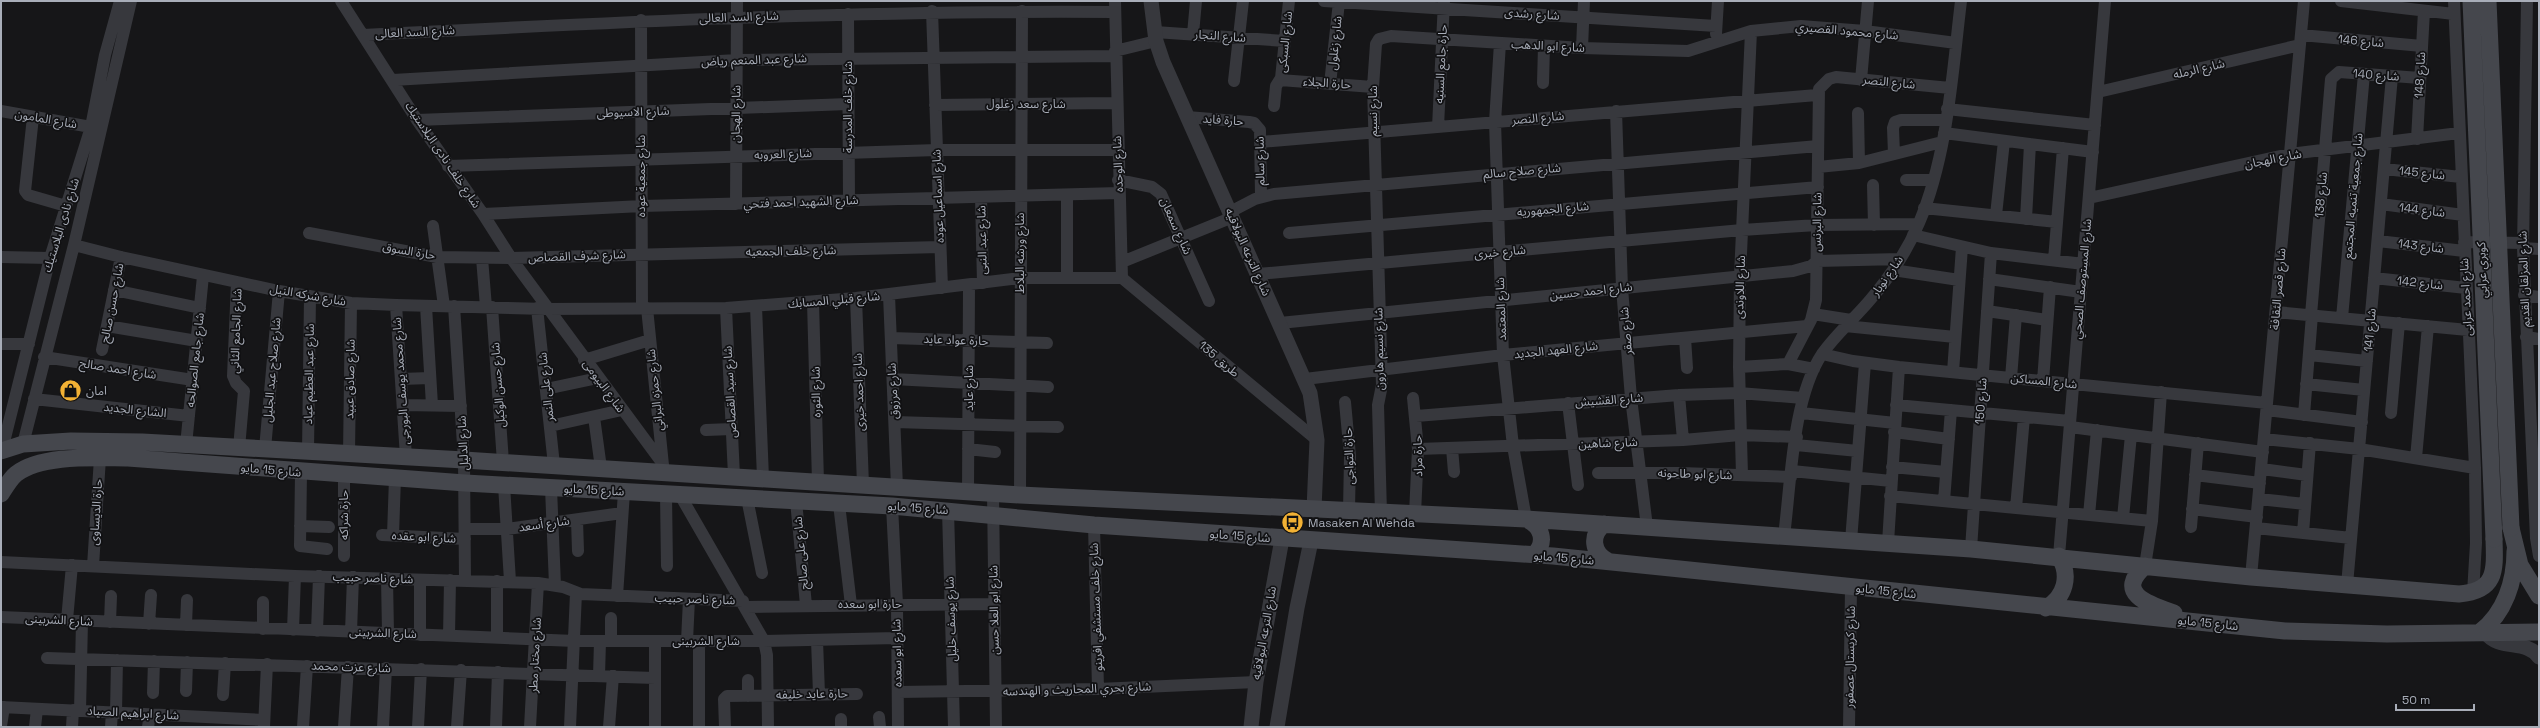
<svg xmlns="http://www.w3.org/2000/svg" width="2540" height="728" font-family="'Space Grotesk','Noto Sans Arabic',sans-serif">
  <rect width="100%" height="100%" fill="#161618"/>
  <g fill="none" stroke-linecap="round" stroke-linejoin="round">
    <path stroke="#37383d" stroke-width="12" d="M341,1l76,119 66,94 28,44 152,206
      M1115,1l7,277
      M1324,1l392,25
      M2341,1l113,13
      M2454,1l21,467 1,75 -3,50
      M2527,1l-4,247 13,290 3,18
      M932,11l10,277
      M848,14l1,187
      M641,20l1,288
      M1155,32l130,9
      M1193,34l3,-33
      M1716,34l2,-33
      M363,35c251,-13 501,-25 752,-23
      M2301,35l121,11
      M1500,43l-5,79 8,233 10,91 13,73
      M1582,48l2,-47
      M1115,51l41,-10
      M393,80l344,-20 378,-4
      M1280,80l93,7
      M1861,80l7,-79
      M1234,81l9,-80
      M1543,83l1,-37
      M1330,84l9,-82
      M2098,92l202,-47
      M935,105l181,-2
      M1274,106l2,-20 5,-8 8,-77
      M1947,109l148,16
      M1,111l90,16
      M1616,111l6,177 9,110 16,129
      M1858,113l1,50
      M33,117l-8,74 3,4 38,11
      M1187,117l62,5 5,1 6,7 1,67
      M417,120l431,-16
      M1438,127l6,-126
      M1944,133l149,19
      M2417,139l7,-128
      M1260,142l557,-47
      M1894,154l-1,-26 2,-6 6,-2h45
      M448,166l489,-16h181
      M1818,167l41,-4 83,-21
      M2384,169l77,8
      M1118,180l34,7 9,7 48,107
      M1906,180h27
      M1873,185l1,40
      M1067,195v82
      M981,197l2,86
      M2089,198l201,-44 169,-21
      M736,204l1,-203
      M2381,204l82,11
      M1924,208l133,14
      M1230,212l25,-13 19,-5 544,-48
      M483,214l159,-8 477,-13
      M1996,215l8,-74
      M2026,219l4,-75
      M433,226l11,80
      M309,233l128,24 74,1 429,-11
      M1289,233l529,-46
      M1913,235l78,18 93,11
      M2378,241l86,10
      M2464,242l59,1
      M74,245l47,12 158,34 72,12 45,2 150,4 180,-1 130,-10 164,-20h102
      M2523,248l16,1
      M1,257l49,1
      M482,258l4,49
      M2054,260l9,-112
      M1122,262l111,-45
      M1893,270l66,10
      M1258,274l484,-44 75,-5 101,-1
      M1122,278l195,162
      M2374,278l92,10
      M1989,279l92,13
      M237,282l-4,94 3,7 8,8 -5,57
      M114,290l86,18
      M889,295l8,192
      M2524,295l15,2
      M856,298l7,187
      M813,302l5,180
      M396,305l10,152
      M426,306l6,99
      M454,306l10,154 1,121
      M756,306l7,172
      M492,307l11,155
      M537,308l17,157
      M647,308l16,157
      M726,308l8,168
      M1987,311l60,9
      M2276,312l192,18
      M1813,314l38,6
      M2311,315l20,-236 8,-7 81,6
      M2342,318l22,-244
      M1280,323l513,-52 18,-5 6,-5 83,-2
      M107,326l90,15
      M1845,326l110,11
      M2526,337l13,2
      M891,338l156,5
      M1685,338l2,30
      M1,344h28
      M102,350l19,-93
      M1822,354l31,7 46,6 368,36
      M2309,355l58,6
      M44,357l149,23
      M584,360l66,-20
      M1788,364l23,-44 5,-20 3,-211 10,-10 7,-2 114,11
      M1739,367l49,-3 26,5
      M1953,372l9,-125
      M2011,378l5,-63
      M401,379l29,-1
      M893,379l155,8
      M1305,379l198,-24 304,-29
      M2043,381l7,-94
      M2306,384l58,6
      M546,389l52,-11
      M1679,395l4,45
      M1413,398l5,51 -3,65
      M34,399l155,17
      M1345,402l5,54 -1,55
      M1568,403l10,82
      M403,405l58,1
      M1896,405l174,16
      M2267,410l95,12
      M1801,413l94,10
      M2391,413l8,-90
      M2304,415l8,-100
      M1416,416l263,-21 60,-2 64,5
      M594,417l7,51
      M895,422l163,5
      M550,426l72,-16
      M2070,427l193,25
      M706,430l26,-1
      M1894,432l55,7
      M2264,439l95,10 116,19
      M23,444l51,-199 57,-244
      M186,445l17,-169
      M1796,445l62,6
      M1452,448l2,24
      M265,449l14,-158
      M968,449l27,3
      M1418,449l265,-9 57,-5 57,2
      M2,450l48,-192 41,-131 14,-72 15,-54
      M308,452l2,-156
      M349,454l2,-151
      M2416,458l12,-132
      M1892,467l54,5
      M2262,469l45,6
      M1792,471l99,10
      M301,473l-1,73 27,3
      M1598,473h83l110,4
      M1742,475l-3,-108 1,-91 11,-245
      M2195,475l65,8
      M504,485l6,96
      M551,488l4,97
      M968,492l1,-207
      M993,493l3,234
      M666,494l1,72
      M680,495l84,146 3,14 1,72
      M1020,495l2,-484
      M1890,496l262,25
      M747,498l15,75
      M2259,499l46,5
      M796,501l10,104
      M1944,501l7,-91
      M839,504l12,101
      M892,506l5,98 1,123
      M2016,508l8,-91
      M2192,509l65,8
      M948,510l6,217
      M1381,513l-3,-108 4,-20 -9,-298 3,-43 3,-5 12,-3 191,12 106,3 63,-20 50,-5 64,5 91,12
      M2089,515l8,-85
      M2123,518l8,-83
      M577,520l1,31
      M1094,525l4,164
      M300,526l29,1
      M2191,527l7,-84
      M2256,528l95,10
      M465,529h42l115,-16
      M2303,533l7,-90
      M382,535l83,4
      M393,535l2,-57
      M1784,536c7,-53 8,-137 38,-182 14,-20 33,-36 48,-54 20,-23 37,-49 49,-77 29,-69 33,-148 42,-222
      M1851,541l14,-178
      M1888,543l11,-176
      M1971,549l20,-296
      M344,556v-81
      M2059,556l46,-555
      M1,562l294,14 243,7 25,4 18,7 162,7
      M93,566l7,-108
      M2145,566l7,-45 9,-129
      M2251,577l53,-576
      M387,578l1,55
      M497,581v56
      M2347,585l45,-509
      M617,596l7,-104
      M263,602v27
      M746,607l248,-3
      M1,617l574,24h189l133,-3
      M611,618v23
      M67,620l5,-55
      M110,622l1,-26
      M149,624l2,-29
      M186,625l1,-25
      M293,630l2,-54
      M317,631l2,-55
      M351,632l2,-55
      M420,635v-55
      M449,636l1,-56
      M817,640l2,54
      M655,641v86
      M687,641l2,-42
      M47,658l608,20
      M599,676l1,-35
      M748,680v16
      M186,691l1,-29
      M898,692l200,-3 158,-7
      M153,693l1,-32
      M223,695l2,-32
      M1,707l263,13
      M80,711l2,-90
      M116,713l1,-53
      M879,717l1,10
      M841,719v8
      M1,726l3,-19
      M35,727l2,-18
      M72,727l1,-17
      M111,727l1,-15
      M148,727l2,-13
      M264,727l3,-63
      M303,727l4,-61
      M344,727l4,-60
      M383,727l3,-59
      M418,727l3,-58
      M457,727l4,-57
      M496,727l2,-55
      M530,727l8,-144
      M570,727l6,-134
      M609,727l4,-51
      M699,727v-86
      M725,727l-1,-28 3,-3 130,-2
      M1849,727l2,-139"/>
    <path stroke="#37383d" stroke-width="15" d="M1151,1l5,40 7,21 147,331 7,47 -3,69
      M2485,632c15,20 40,6 54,25
      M1251,727l5,-45 26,-143
      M1277,727l20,-119 14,-67"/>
    <path stroke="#45474d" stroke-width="17" d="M1,451l22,-7 48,-3 71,1 322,18 556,35 506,24 445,30 280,28 208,17c38,-3 36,-24 35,-55
      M1,494c4,-6 9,-15 15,-20 25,-20 81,-16 112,-16l337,25 427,23 202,19 459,31 732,75 102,3 152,-2
      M1526,519c16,7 21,23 8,36
      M1604,524c-14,11 -12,29 4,37
      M2511,528l9,37 19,31
      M2145,566c-32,28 6,39 29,47
      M2046,608c19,-11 25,-32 13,-52
      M2480,632c25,-19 35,-51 35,-81"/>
    <path stroke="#45474d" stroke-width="17" d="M2471,1l23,538
      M2488,1l23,527"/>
  </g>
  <defs>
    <symbol id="shop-disc" viewBox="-11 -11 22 22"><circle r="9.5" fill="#f2b134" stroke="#111113"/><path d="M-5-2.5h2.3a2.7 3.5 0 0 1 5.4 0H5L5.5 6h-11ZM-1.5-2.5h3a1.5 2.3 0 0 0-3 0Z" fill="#111"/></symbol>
    <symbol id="bus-disc" viewBox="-11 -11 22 22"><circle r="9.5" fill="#f2b134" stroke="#111113"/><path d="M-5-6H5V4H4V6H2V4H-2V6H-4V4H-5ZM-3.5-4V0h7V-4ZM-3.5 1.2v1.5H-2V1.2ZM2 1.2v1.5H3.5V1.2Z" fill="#111"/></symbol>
  </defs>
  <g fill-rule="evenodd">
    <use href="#shop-disc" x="58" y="378" width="25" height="25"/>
    <use href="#bus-disc" x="1280" y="510" width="25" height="25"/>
  </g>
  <g text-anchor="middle" stroke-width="3.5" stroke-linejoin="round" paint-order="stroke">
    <g font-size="12" fill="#a8adb8" stroke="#111113">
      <text transform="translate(1532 14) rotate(4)" y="4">شارع رشدى</text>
      <text transform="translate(739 17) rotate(-2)" y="4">شارع السد العالى</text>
      <text transform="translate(1847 31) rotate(5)" y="4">شارع محمود القصيري</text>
      <text transform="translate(415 32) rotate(-3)" y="4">شارع السد العالى</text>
      <text transform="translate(1220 36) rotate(4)" y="4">شارع النجار</text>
      <text transform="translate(2361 41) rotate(5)" y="4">شارع 146</text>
      <text transform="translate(1285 42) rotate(-84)" y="4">شارع السبكى</text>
      <text transform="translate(1335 43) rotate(-84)" y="4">شارع زغلول</text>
      <text transform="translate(1548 46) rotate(3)" y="4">شارع ابو الدهب</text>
      <text transform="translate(754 60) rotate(-2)" y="4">شارع عبد المنعم رياض</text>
      <text transform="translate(1441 64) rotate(-87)" y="4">حارة جامع السنيه</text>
      <text transform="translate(2199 69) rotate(-13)" y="4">شارع الرمله</text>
      <text transform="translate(2376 75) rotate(4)" y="4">شارع 140</text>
      <text transform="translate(2420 75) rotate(-87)" y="4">شارع 148</text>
      <text transform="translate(1889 82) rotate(6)" y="4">شارع النصر</text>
      <text transform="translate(1327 83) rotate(4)" y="4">حارة الجلاء</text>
      <text x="1026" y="108">شارع سعد زغلول</text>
      <text transform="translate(848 107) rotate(-90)" y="4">شارع خلف المدرسة</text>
      <text transform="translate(1373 111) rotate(-90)" y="4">شارع نسيم</text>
      <text transform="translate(633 112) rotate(-2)" y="4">شارع الاسيوطى</text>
      <text transform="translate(736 114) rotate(-89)" y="4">شارع الهجان</text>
      <text transform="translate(1538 118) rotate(-5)" y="4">شارع النصر</text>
      <text transform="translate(46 119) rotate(10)" y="4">شارع المامون</text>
      <text transform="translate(1223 120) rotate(4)" y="4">حارة فايد</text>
      <text transform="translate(783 154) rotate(-2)" y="4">شارع العروبه</text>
      <text transform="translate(443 155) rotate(56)" y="4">شارع خلف نادى البلاستيك</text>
      <text transform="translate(2273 159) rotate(-11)" y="4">شارع الهجان</text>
      <text transform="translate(1260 161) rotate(-91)" y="4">شارع سالم</text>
      <text transform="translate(1118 164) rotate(-92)" y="4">شارع الوحده</text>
      <text transform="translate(1522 171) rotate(-5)" y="4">شارع صلاح سالم</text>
      <text transform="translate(2422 173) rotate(6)" y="4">شارع 145</text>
      <text transform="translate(641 176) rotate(-90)" y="4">شارع جمعية عوده</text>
      <text transform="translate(2321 195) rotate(-85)" y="4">شارع 138</text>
      <text transform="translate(938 196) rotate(-92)" y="4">شارع اسماعيل عوده</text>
      <text transform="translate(2353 196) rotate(-85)" y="4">شارع جمعية تنميه المجتمع</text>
      <text transform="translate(801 202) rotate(-2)" y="4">شارع الشهيد احمد فتحي</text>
      <text transform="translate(1553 209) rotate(-5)" y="4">شارع الجمهوريه</text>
      <text transform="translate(2422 210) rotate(7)" y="4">شارع 144</text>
      <text transform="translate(1817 222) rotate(-89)" y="4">شارع البرنس</text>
      <text transform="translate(61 225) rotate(-73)" y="4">شارع نادى البلاستيك</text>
      <text transform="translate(1176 226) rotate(66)" y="4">شارع سمعان</text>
      <text transform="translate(982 240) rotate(-91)" y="4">شارع عبد النبى</text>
      <text transform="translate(2421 246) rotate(7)" y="4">شارع 143</text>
      <text transform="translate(409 251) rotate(10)" y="4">حارة السوق</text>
      <text transform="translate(791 251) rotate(-1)" y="4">شارع خلف الجمعيه</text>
      <text transform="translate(1248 252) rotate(66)" y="4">شارع الترعه البولاقيه</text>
      <text transform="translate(1500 252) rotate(-5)" y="4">شارع خيرى</text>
      <text transform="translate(1020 253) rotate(-90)" y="4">شارع ورشه البلاط</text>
      <text transform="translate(577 256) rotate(-2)" y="4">شارع شرف القصاص</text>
      <text transform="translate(2482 270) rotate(-92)" y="4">كوبري عرابي</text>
      <text transform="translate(1887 276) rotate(-55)" y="4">شارع نوبار</text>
      <text transform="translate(2082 279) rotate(-85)" y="4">شارع المستوصف الصحي</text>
      <text transform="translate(2524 279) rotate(-92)" y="4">شارع المزلقان القديم</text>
      <text transform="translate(2420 283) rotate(6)" y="4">شارع 142</text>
      <text transform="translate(1740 287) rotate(-88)" y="4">شارع اللاوندى</text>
      <text transform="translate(2278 289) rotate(-85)" y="4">شارع قصر الثقافة</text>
      <text transform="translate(1591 291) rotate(-6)" y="4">شارع احمد حسين</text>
      <text transform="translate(308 295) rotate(10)" y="4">شارع شركه النيل</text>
      <text transform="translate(2466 297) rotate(-93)" y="4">شارع احمد عرابى</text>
      <text transform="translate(834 300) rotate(-5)" y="4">شارع قبلي المسابك</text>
      <text transform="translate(112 303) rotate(-79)" y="4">شارع حسن صالح</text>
      <text transform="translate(1501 309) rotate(-92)" y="4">شارع المعتمد</text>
      <text transform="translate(2370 330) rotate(-85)" y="4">شارع 141</text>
      <text transform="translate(236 331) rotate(-88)" y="4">شارع الجامع الثاني</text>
      <text transform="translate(1626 331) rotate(-95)" y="4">شارع صقر</text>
      <text transform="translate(956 340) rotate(2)" y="4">حارة عواد عايد</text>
      <text transform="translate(1379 349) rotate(-91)" y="4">شارع نسيم هارون</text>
      <text transform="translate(1556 350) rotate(-6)" y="4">شارع العهد الجديد</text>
      <text transform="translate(1219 359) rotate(40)" y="4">طريق 135</text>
      <text transform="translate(195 360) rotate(-84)" y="4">شارع جامع الصوالحه</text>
      <text transform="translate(118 369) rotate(9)" y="4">شارع احمد صالح</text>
      <text transform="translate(272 370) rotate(-85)" y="4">شارع صلاح عبد الجليل</text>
      <text transform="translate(309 374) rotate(-89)" y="4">شارع عبد العظيم عياد</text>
      <text transform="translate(350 379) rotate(-89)" y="4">شارع صادق عبيد</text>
      <text transform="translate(401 381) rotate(-94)" y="4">شارع محمد يوسف البورجى</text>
      <text transform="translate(2044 381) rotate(6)" y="4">شارع المساكن</text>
      <text transform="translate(498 385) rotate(-94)" y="4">شارع حسن الوكيل</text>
      <text transform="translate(604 386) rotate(54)" y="4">شارع البيومى</text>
      <text transform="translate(546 387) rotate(-96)" y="4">شارع على النمر</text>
      <text transform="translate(969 388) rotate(-90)" y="4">شارع عايد</text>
      <text transform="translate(655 390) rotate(-96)" y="4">شارع حمزه البراني</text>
      <text transform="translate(893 391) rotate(-93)" y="4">شارع مرزوق</text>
      <text transform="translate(730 392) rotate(-93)" y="4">شارع سيد القصاص</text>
      <text transform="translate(816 392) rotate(-91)" y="4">شارع الثوره</text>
      <text transform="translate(859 392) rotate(-92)" y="4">شارع احمد خيرى</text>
      <text transform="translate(1609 400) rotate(-4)" y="4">شارع القشيش</text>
      <text transform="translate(1981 401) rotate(-86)" y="4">شارع 150</text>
      <text transform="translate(135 410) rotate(6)" y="4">الشارع الجديد</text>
      <text transform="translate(463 443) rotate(-93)" y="4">شارع الدليل</text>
      <text transform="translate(1608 443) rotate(-2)" y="4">شارع شاهين</text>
      <text transform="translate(1349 456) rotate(-92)" y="4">حارة التواجى</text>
      <text transform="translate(1418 456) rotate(-91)" y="4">حارة مراد</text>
      <text transform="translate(271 470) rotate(5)" y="4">شارع 15 مايو</text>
      <text transform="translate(1695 474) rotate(2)" y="4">شارع ابو طاحونه</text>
      <text transform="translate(594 490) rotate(3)" y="4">شارع 15 مايو</text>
      <text transform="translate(918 508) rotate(4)" y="4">شارع 15 مايو</text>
      <text transform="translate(96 512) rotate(-86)" y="4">حارة الديساوى</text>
      <text transform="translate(344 515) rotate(-90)" y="4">حارة شراكه</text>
      <text transform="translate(544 524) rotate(-8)" y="4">شارع أسعد</text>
      <text transform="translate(1240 536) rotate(4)" y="4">شارع 15 مايو</text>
      <text transform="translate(424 537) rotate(3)" y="4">شارع ابو عقده</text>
      <text transform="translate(801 553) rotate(-95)" y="4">شارع على صالح</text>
      <text transform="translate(1564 558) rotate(5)" y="4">شارع 15 مايو</text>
      <text transform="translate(373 578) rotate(2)" y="4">شارع ناصر حبيب</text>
      <text transform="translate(1886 591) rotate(6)" y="4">شارع 15 مايو</text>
      <text transform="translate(695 599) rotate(2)" y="4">شارع ناصر حبيب</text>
      <text x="870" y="608">حارة ابو سعده</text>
      <text transform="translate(1096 607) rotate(-92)" y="4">شارع خلف مستشفي افرينو</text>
      <text transform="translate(994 610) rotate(-91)" y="4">شارع ابو العلا حسن</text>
      <text transform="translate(951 619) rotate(-92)" y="4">شارع يوسف خليل</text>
      <text transform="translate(59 620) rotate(3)" y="4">شارع الشربينى</text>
      <text transform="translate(2208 623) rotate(6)" y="4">شارع 15 مايو</text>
      <text transform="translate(383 633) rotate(2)" y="4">شارع الشربينى</text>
      <text transform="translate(1264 633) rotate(-80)" y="4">شارع الترعه البولاقيه</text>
      <text x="706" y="645">شارع الشربينى</text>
      <text transform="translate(897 653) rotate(-91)" y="4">شارع ابو سعده</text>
      <text transform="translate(535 655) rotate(-87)" y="4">شارع مختار مطر</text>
      <text transform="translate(1850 657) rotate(-89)" y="4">شارع كريستال عصفور</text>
      <text transform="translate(351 667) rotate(2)" y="4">شارع عزت محمد</text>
      <text transform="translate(1077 689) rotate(-2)" y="4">شارع بحري المحاريث و الهندسه</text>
      <text transform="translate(812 694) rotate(-1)" y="4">حارة عايد خليفه</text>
      <text transform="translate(133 713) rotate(3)" y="4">شارع ابراهيم الصياد</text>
    </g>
    <g font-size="12" fill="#a8adb8" stroke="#111113" text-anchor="start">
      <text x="86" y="395">امان</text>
      <text x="1308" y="527">Masaken Al Wehda</text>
    </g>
  </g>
  <rect width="2540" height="728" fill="none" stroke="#a8adb8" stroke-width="4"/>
  <path d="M2396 704v6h78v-6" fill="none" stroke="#a8adb8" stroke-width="2"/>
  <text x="2402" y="704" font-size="12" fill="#a8adb8" stroke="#111113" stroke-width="3" paint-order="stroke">50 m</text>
</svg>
